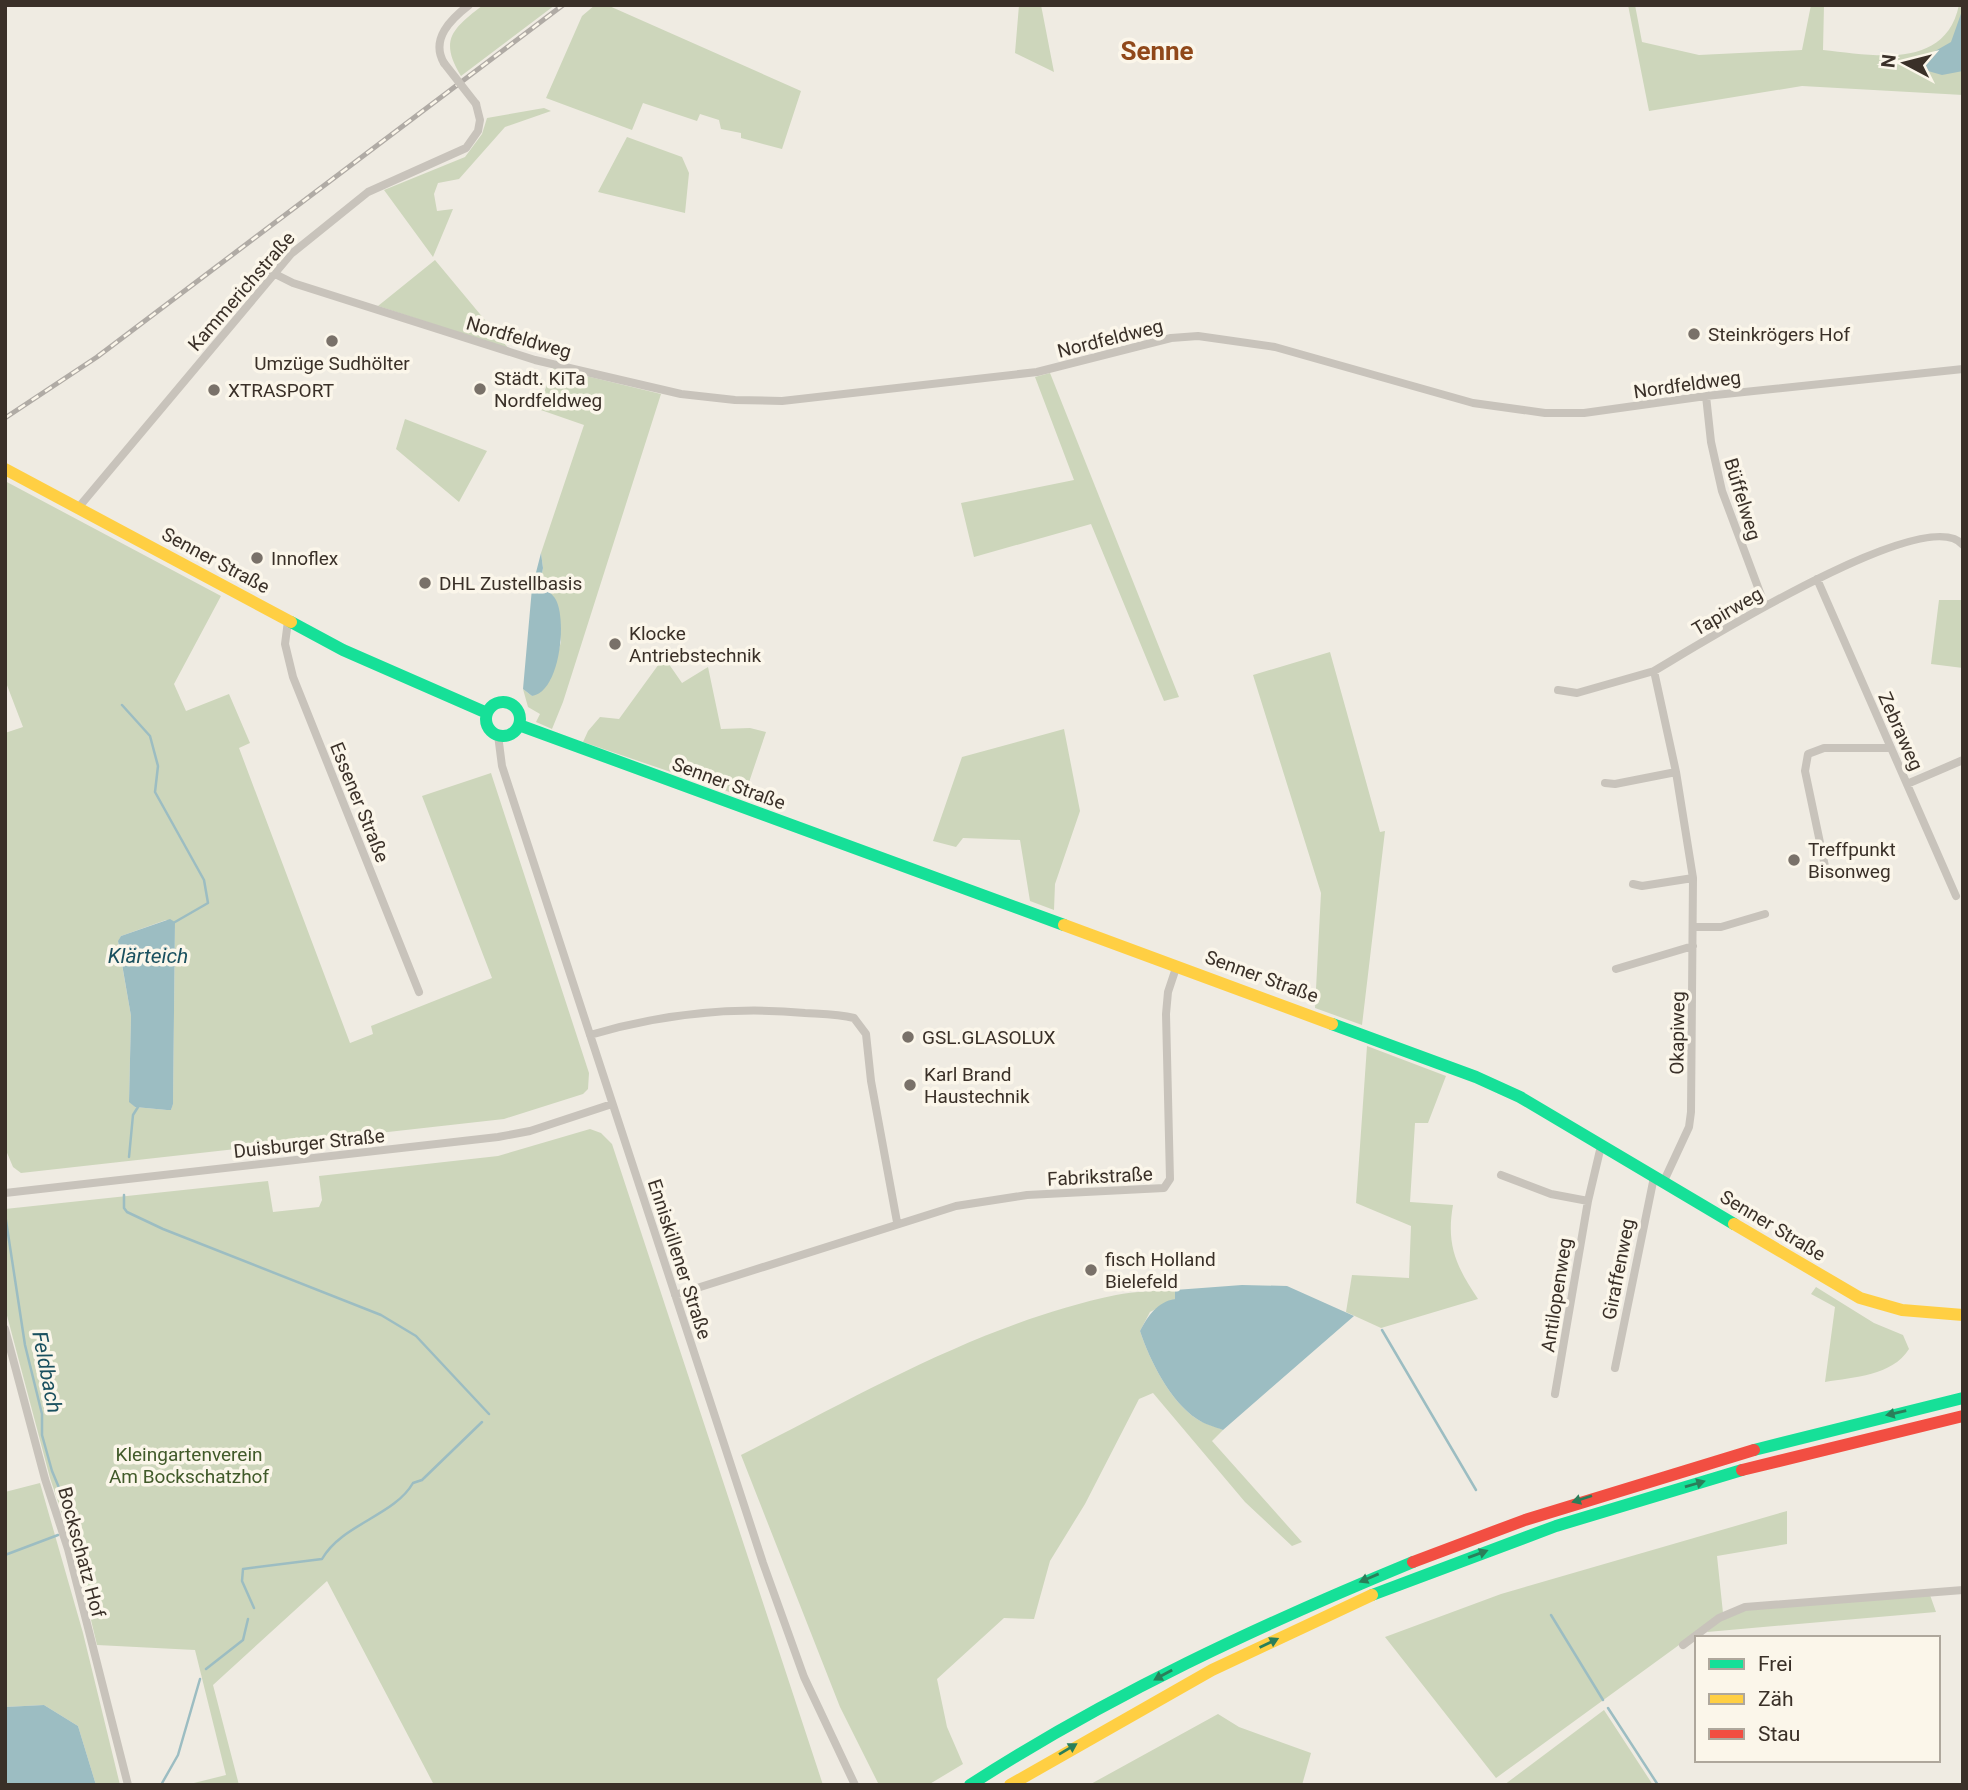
<svg xmlns="http://www.w3.org/2000/svg" width="1968" height="1790" font-family="Roboto,sans-serif">
  <rect width="100%" height="100%" fill="#efebe2"/>
  <path fill="#cdd6bb" fill-rule="evenodd" d="M483,5h72l-94,71c-22,-36 -9,-47 22,-71z
    M595,5h12l194,86 -19,58 -41,-11v-5l-20,-4 -2,-9 -19,-6 -3,7 -54,-18 -11,27 -86,-32 36,-82z
    M1019,5h22l13,67 -39,-19z
    M1628,5h7l7,37 57,13 103,-5 9,-45h13l-1,45c50,5 122,21 136,-45h4v90l-161,-9 -153,25z
    M544,108l7,3 -46,16 -46,52 -21,4 -4,11 3,17 16,-2 -20,48 -49,-67 81,-33 17,-23 5,-16z
    M627,137l55,20 7,16 -4,40 -87,-21z
    M435,260l74,89 -131,-43z
    M553,368l108,26 -98,308 -11,27 -16,-7 4,-8 -12,-7 -5,-18 9,7 18,-16 11,-38 -6,-43 -15,-15 3,-16 -2,-15 43,-128 -46,-16z
    M1050,373l129,324 -15,4 -73,-177 -117,33 -13,-54 113,-23 -39,-103z
    M405,419l82,32 -28,51 -63,-53z
    M5,481l216,115 -47,88 12,27 43,-17 21,49 -11,5 111,295 23,-9 -2,-8 121,-48 -70,-182 69,-23 98,300 -1,16 -5,5 -79,25 -483,54 -8,-6 -8,-19v-415l18,-6 -18,-47zM166,920l9,2 -2,181 -2,7h-4l-32,-3 -6,-6 2,-85 -13,-74 3,-6z
    M1939,600h24v68l-32,-4z
    M1330,652l50,180 5,-1 -23,194 -47,-17 6,-115 -68,-218z
    M664,657l18,26 26,-16 13,62 29,-1 16,4 -22,65 -161,-55 5,-11 12,-14 19,2z
    M1064,729l16,82 -25,73 -1,26 -24,-9 -10,-61 -57,-2 -7,9 -23,-6 29,-84z
    M1367,1046l79,30 -18,47h-13l-5,79 43,3c-7,40 3,61 25,94l-97,29 -35,-16 6,-37 57,3 2,-52 -55,-23z
    M590,1129l11,4 11,11 211,641h-389l-107,-204 -114,104 26,100h-53l40,-10 -31,-125 -98,-5 -23,-96 -24,-71 -45,-170v-99l263,-28 5,31 46,-5 3,-7 -3,-24 179,-20z
    M1816,1287l58,36 29,12 6,14c-17,27 -55,28 -84,33l10,-75 -24,-13z
    M1175,1290v9l-25,13 -10,19c10,30 30,70 57,88 7,5 18,7 26,11l-11,11 90,101 -10,4 -47,-44 -92,-109 -14,6 -54,105 -35,57 -16,58 -30,-1 -67,61 10,48 16,37 -35,21h-49l-39,-78 -99,-252c121,-61 241,-132 375,-160 19,-4 40,-4 59,-5z
    M40,1483l43,150 37,152h-24l-18,-59 -34,-21 -39,2v-215z
    M1787,1511v33l-70,12 6,57 -227,165 -111,-141 116,-43z
    M1930,1595l6,17 -229,20 14,-12 25,-10z
    M1604,1710l49,75h-149z
    M1218,1714l21,13 72,26 -9,32h-213z"/>
  <path fill="#9cbdc2" d="M1963,8v63l-21,4 -14,-4 -5,-13 28,-16z
    M541,553l2,15 -3,16c5,5 13,10 16,16 11,21 4,92 -24,96l-9,-7 9,-101z
    M170,919l5,3 -2,182 -2,6h-4l-32,-3 -6,-5 2,-86 -13,-75 3,-5z
    M1242,1285l45,1 67,30 -131,114c-8,-3 -19,-6 -26,-11 -27,-18 -47,-58 -57,-88 8,-15 17,-29 35,-32v-9z
    M44,1705l34,21 18,59h-91v-78z"/>
  <g fill="none" stroke-linecap="round" stroke-linejoin="round">
    <path stroke="#9cbdc2" stroke-width="2.5" d="M122,705l28,31 8,30 -3,26 49,88 4,23 -33,19
      M129,1157l4,-42 5,-8
      M124,1195v13l3,4 36,17 218,86 35,21 73,78
      M5,1214l20,131 17,69v21l10,36 21,50 -4,10
      M1382,1330l94,160
      M5,1555l53,-20
      M254,1608l-12,-27 1,-12 79,-10c20,-35 72,-43 91,-76l9,-3 60,-58
      M1551,1615l52,85
      M206,1669l37,-29 5,-21
      M1608,1708l50,77
      M161,1785l17,-30 22,-76"/>
    <path stroke="#c8c3bb" stroke-width="8" d="M444,63c-14,-24 7,-44 25,-58
      M273,273l20,10 242,77 146,34 54,6 47,1 255,-29 134,-34 27,-2 77,11 198,56 72,10h39l122,-17 257,-27
      M1706,396l5,46 11,49 43,115
      M78,508l213,-254 77,-62 98,-44 12,-17 2,-11 -4,-16
      M1817,579l139,317
      M288,621l-3,23 8,33 126,315
      M1654,671c41,-24 273,-170 309,-126
      M1558,690l19,3 77,-22 22,101 17,106 -2,234 -2,15 -26,56
      M498,735l4,31 261,797 41,114 51,108
      M1605,783l10,1 61,-12
      M1907,784l56,-24
      M1826,871l-21,-100 3,-17 16,-6h67
      M1633,884l9,2 51,-8
      M1693,927h28l44,-13
      M1616,969l77,-23
      M590,1035c71,-21 141,-29 215,-22 16,1 33,1 49,5l12,16 5,47 26,141
      M1501,1175l50,19 37,7
      M5,1193l493,-56 32,-6 82,-27
      M675,1295l281,-89 71,-11 137,-7 6,-9 -4,-165 2,-22 9,-27
      M5,1329l40,150 23,70 60,236
      M1615,1368l39,-191
      M1555,1394l33,-193 13,-55
      M1683,1645l36,-27 26,-11 218,-17"/>
    <path stroke="#16e098" stroke-width="12" d="M291,622l52,28 144,63
      M486 719a17 17 0 1 1 34 0a17 17 0 1 1-34 0Z
      M519,725l545,200
      M1332,1024l144,53 44,20 214,127
      M1754,1450l209,-52
      M1372,1595l184,-69 186,-56
      M970,1785c139,-90 290,-160 443,-223"/>
    <path stroke="#ffcf43" stroke-width="12" d="M5,469l286,153
      M1064,925l268,99
      M1734,1224l126,74 42,12 61,5
      M1010,1785l202,-115 160,-75"/>
    <path stroke="#f24e42" stroke-width="12" d="M1742,1470l221,-54
      M1413,1562l112,-42 229,-70"/>
    <defs>
      <path id="rail" d="M5,418l92,-61 466,-352"/>
    </defs>
    <use href="#rail" stroke="#b0aba5" stroke-width="5"/>
    <use href="#rail" stroke="#fbf6ea" stroke-width="2.5" stroke-dasharray="8" stroke-linecap="butt"/>
    <path stroke="#c8c3bb" stroke-width="8" d="M444,63l32,41"/>
  </g>
  <defs><path id="oneway-solid" d="M-6-.8H1V-3.2L6.5 0L1 3.2V.8H-6Z" transform="scale(1.75)"/></defs>
  <g fill="#2a7f5a">
    <use href="#oneway-solid" transform="translate(1896 1413) rotate(167)"/>
    <use href="#oneway-solid" transform="translate(1695 1484) rotate(-16)"/>
    <use href="#oneway-solid" transform="translate(1582 1499) rotate(162)"/>
    <use href="#oneway-solid" transform="translate(1478 1554) rotate(-20)"/>
    <use href="#oneway-solid" transform="translate(1369 1578) rotate(157)"/>
    <use href="#oneway-solid" transform="translate(1269 1643) rotate(-26)"/>
    <use href="#oneway-solid" transform="translate(1163 1675) rotate(151)"/>
    <use href="#oneway-solid" transform="translate(1068 1749) rotate(-31)"/>
  </g>
  <g fill="#797169" stroke="#fbf6ea" stroke-width="2.5">
    <circle cx="1694" cy="334" r="7"/>
    <circle cx="332" cy="341" r="7"/>
    <circle cx="480" cy="389" r="7"/>
    <circle cx="214" cy="390" r="7"/>
    <circle cx="257" cy="558" r="7"/>
    <circle cx="425" cy="583" r="7"/>
    <circle cx="615" cy="644" r="7"/>
    <circle cx="1794" cy="860" r="7"/>
    <circle cx="908" cy="1037" r="7"/>
    <circle cx="910" cy="1085" r="7"/>
    <circle cx="1091" cy="1270" r="7"/>
  </g>
  <g text-anchor="middle" stroke-width="7" stroke-linejoin="round" paint-order="stroke">
    <g font-size="19" fill="#3a3028" stroke="#fbf6ea">
      <text transform="translate(241 291) rotate(-49)" y="7">Kammerichstraße</text>
      <text transform="translate(519 337) rotate(16)" y="7">Nordfeldweg</text>
      <text transform="translate(1110 338) rotate(-14)" y="7">Nordfeldweg</text>
      <text transform="translate(1687 384) rotate(-8)" y="7">Nordfeldweg</text>
      <text transform="translate(1743 499) rotate(73)" y="7">Büffelweg</text>
      <text transform="translate(216 560) rotate(28)" y="7">Senner Straße</text>
      <text transform="translate(1727 611) rotate(-30)" y="7">Tapirweg</text>
      <text transform="translate(1901 731) rotate(66)" y="7">Zebraweg</text>
      <text transform="translate(729 783) rotate(20)" y="7">Senner Straße</text>
      <text transform="translate(360 802) rotate(68)" y="7">Essener Straße</text>
      <text transform="translate(1262 976) rotate(20)" y="7">Senner Straße</text>
      <text transform="translate(1677 1033) rotate(-89)" y="7">Okapiweg</text>
      <text transform="translate(309 1143) rotate(-6)" y="7">Duisburger Straße</text>
      <text transform="translate(1100 1176) rotate(-3)" y="7">Fabrikstraße</text>
      <text transform="translate(1773 1225) rotate(31)" y="7">Senner Straße</text>
      <text transform="translate(680 1259) rotate(72)" y="7">Enniskillener Straße</text>
      <text transform="translate(1618 1269) rotate(-79)" y="7">Giraffenweg</text>
      <text transform="translate(1556 1295) rotate(-81)" y="7">Antilopenweg</text>
      <text transform="translate(82 1552) rotate(75)" y="7">Bockschatz Hof</text>
    </g>
    <g font-size="19" fill="#3a3028" stroke="#fbf6ea" text-anchor="start">
      <text x="1708" y="341">Steinkrögers Hof</text>
      <text x="332" y="370" text-anchor="middle">Umzüge Sudhölter</text>
      <text x="494" y="385">Städt. KiTa<tspan x="494" dy="22">Nordfeldweg</tspan></text>
      <text x="228" y="397">XTRASPORT</text>
      <text x="271" y="565">Innoflex</text>
      <text x="439" y="590">DHL Zustellbasis</text>
      <text x="629" y="640">Klocke<tspan x="629" dy="22">Antriebstechnik</tspan></text>
      <text x="1808" y="856">Treffpunkt<tspan x="1808" dy="22">Bisonweg</tspan></text>
      <text x="922" y="1044">GSL.GLASOLUX</text>
      <text x="924" y="1081">Karl Brand<tspan x="924" dy="22">Haustechnik</tspan></text>
      <text x="1105" y="1266">fisch Holland<tspan x="1105" dy="22">Bielefeld</tspan></text>
    </g>
    <g font-size="19" fill="#415a2a" stroke="#fbf6ea">
      <text x="189" y="1461">Kleingartenverein<tspan x="189" dy="22">Am Bockschatzhof</tspan></text>
    </g>
    <g font-size="21" font-style="italic" fill="#1a505f" stroke="#fbf6ea">
      <text x="148" y="963">Klärteich</text>
      <text transform="translate(47 1372) rotate(79)" y="7">Feldbach</text>
    </g>
    <g font-size="26" font-weight="bold" fill="#90481a" stroke="#fbf6ea">
      <text x="1157" y="60">Senne</text>
    </g>
  </g>
  <rect width="1968" height="1790" fill="none" stroke="#3a3028" stroke-width="14"/>
  <rect x="1695" y="1636" width="245" height="126" fill="#fbf6ea" stroke="#aea79c" stroke-width="2"/>
  <rect x="1709" y="1659" width="35" height="10" fill="#16e098" stroke="#aea79c" stroke-width="2"/>
  <text x="1758" y="1671" font-size="21" fill="#3a3028">Frei</text>
  <rect x="1709" y="1694" width="35" height="10" fill="#ffcf43" stroke="#aea79c" stroke-width="2"/>
  <text x="1758" y="1706" font-size="21" fill="#3a3028">Zäh</text>
  <rect x="1709" y="1729" width="35" height="10" fill="#f24e42" stroke="#aea79c" stroke-width="2"/>
  <text x="1758" y="1741" font-size="21" fill="#3a3028">Stau</text>
  <g transform="translate(1905 63) rotate(277)" stroke="#fbf6ea" stroke-width="5" paint-order="stroke">
  <path d="M0-5L12 26L0 18L-12 26Z" fill="#3a3028"/>
  <text y="-10" font-size="19" font-weight="bold" text-anchor="middle" fill="#3a3028">N</text>
  </g>
</svg>
